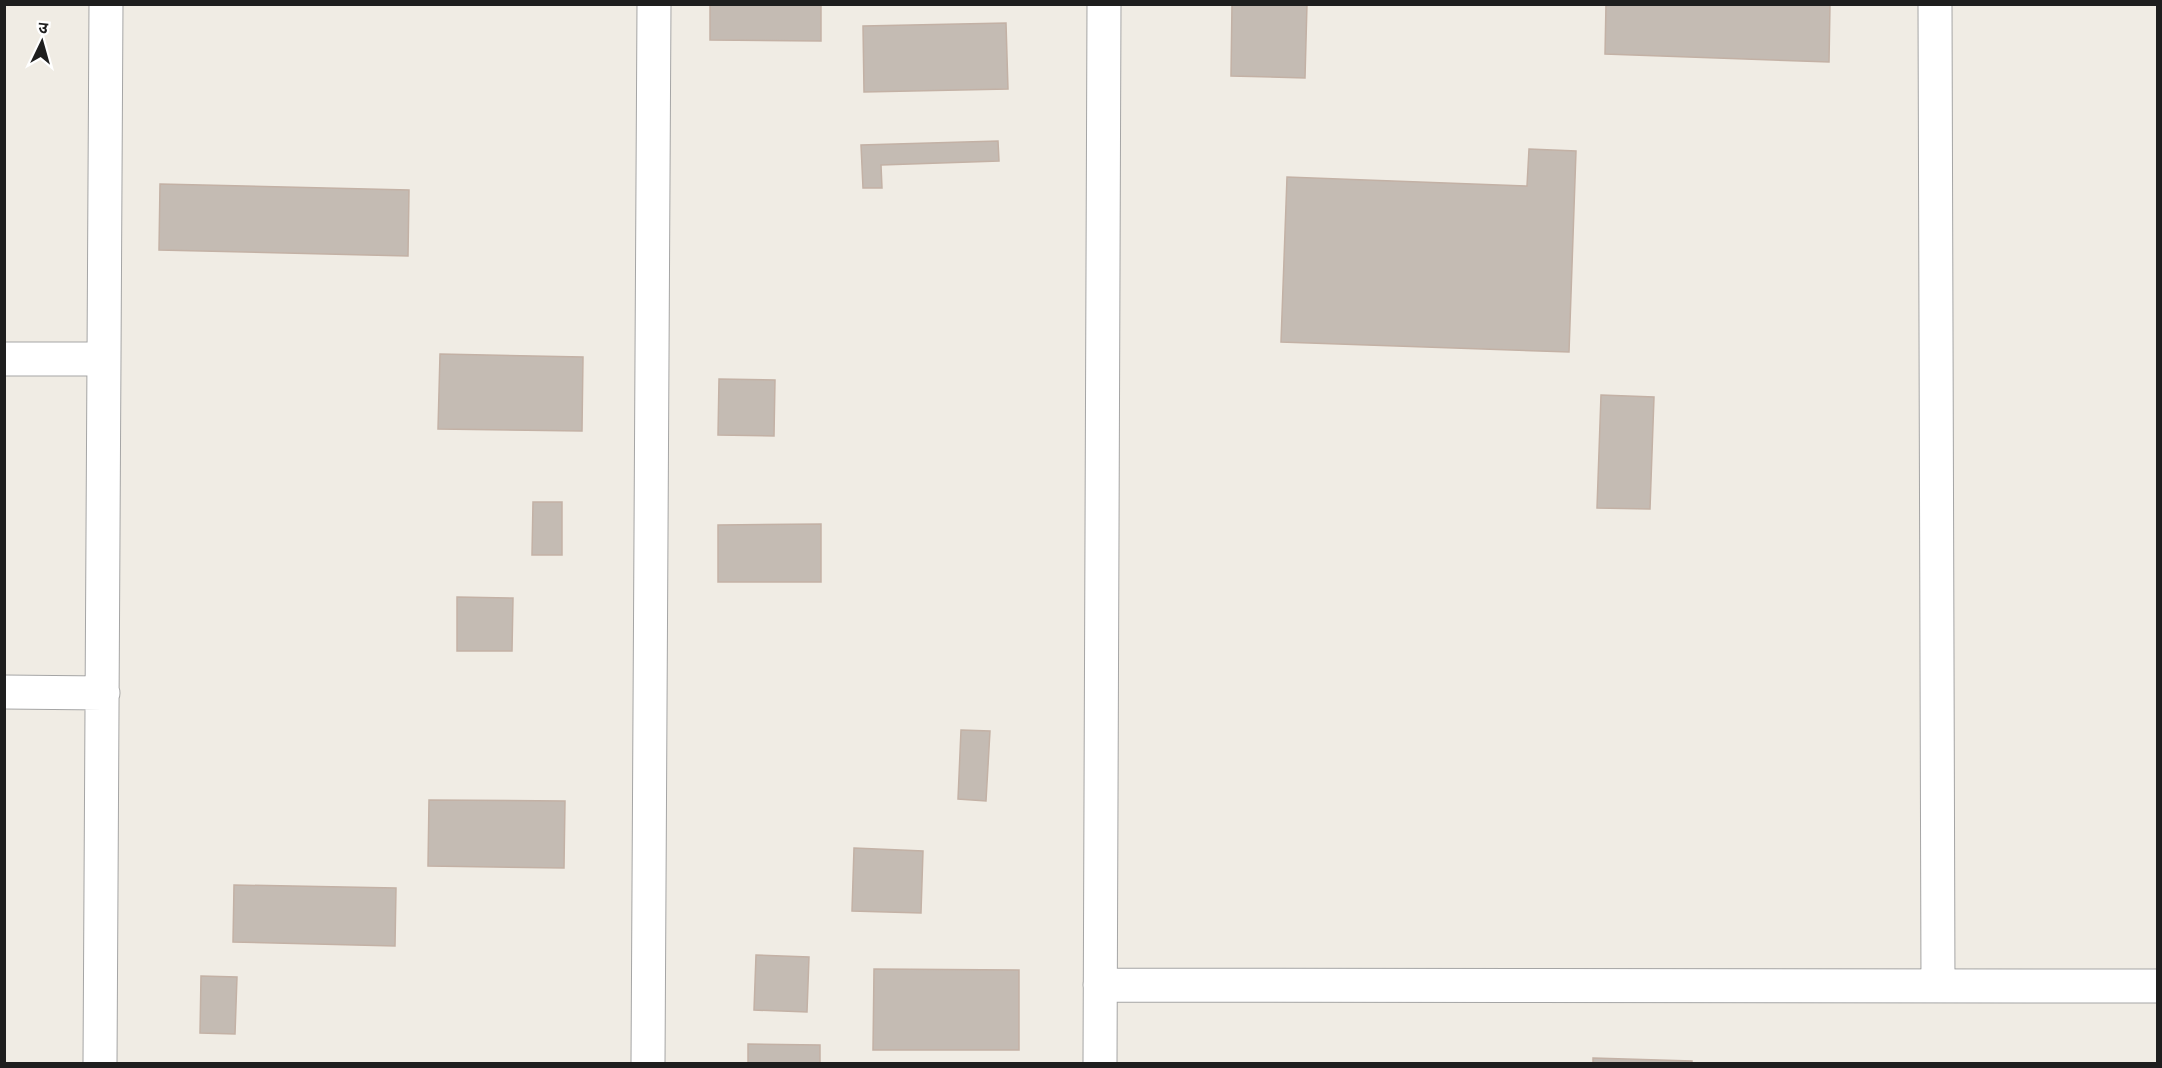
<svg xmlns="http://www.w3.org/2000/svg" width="2162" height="1068" font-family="Overpass,'Noto Sans Devanagari',sans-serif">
  <rect width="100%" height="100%" fill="#f0ece4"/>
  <path fill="#c4bbb3" stroke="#c3b1a5" stroke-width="1.5" d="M710,4h111v37l-111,-1z
    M1232,4h75l-2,74 -74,-2z
    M1606,4h224l-1,58 -224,-8z
    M1006,23l2,66 -144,3 -1,-66z
    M998,141l1,20 -118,4 1,23h-19l-2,-43z
    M1529,149l47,2 -7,201 -288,-10 6,-165 240,9z
    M160,184l249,6 -1,66 -249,-6z
    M440,354l143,3 -1,74 -144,-2z
    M719,379l56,1 -1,56 -56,-1z
    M1601,395l53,2 -4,112 -53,-1z
    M533,502h29v53h-30z
    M821,524v58h-103v-57z
    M457,597l56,1 -1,53h-55z
    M961,730l29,1 -4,70 -28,-2z
    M429,800l136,1 -1,67 -136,-2z
    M854,848l69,3 -2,62 -69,-2z
    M234,885l162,3 -1,58 -162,-4z
    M756,955l53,2 -2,55 -53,-2z
    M874,969l145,1v80h-146z
    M201,976l36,1 -2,57 -35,-1z
    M748,1044l72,1v19h-72z
    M1593,1058l99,3v3h-99z"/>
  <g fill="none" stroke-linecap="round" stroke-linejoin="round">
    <defs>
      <path id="minor" d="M1935,4l3,982
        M4,359h100
        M4,692l99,1
        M1100,985l1058,1
        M100,1064l6,-1060
        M648,1064l6,-1060
        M1100,1064l4,-1060"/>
    </defs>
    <use href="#minor" stroke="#a5a5a5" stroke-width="35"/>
    <use href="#minor" stroke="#fff" stroke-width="33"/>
  </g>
  <rect width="2162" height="1068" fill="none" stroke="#1e1e1e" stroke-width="12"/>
  <g transform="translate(42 42) rotate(5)" stroke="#ffffff" stroke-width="4.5" paint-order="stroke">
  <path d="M0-4.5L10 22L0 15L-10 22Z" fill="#1e1e1e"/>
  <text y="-9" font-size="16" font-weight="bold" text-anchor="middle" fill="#1e1e1e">उ</text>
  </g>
</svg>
